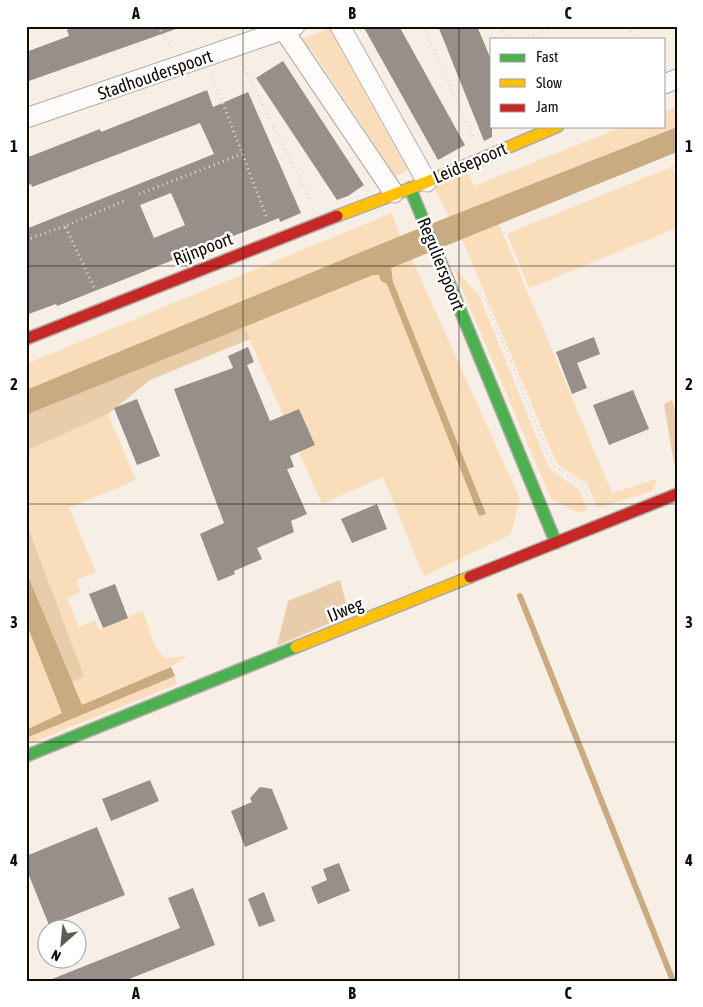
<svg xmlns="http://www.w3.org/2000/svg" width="703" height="1007" font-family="'Asap Condensed',sans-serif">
  <rect width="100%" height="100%" fill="#f7eee5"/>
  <path fill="#fadebc" d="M333,26l9,14 -5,3 67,120 5,-2 4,6 -23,12 -11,-15 6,-4 -74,-111 -5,3 -5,-12z
    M677,106v21l-228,90 -15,-30 33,-15 7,14 151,-60h39v-15z
    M677,163v4h-5l5,13v48l-148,60 -22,-54 164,-67z
    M392,213l8,23 -374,154v-26z
    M499,224l113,269 45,-14 -5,12 -55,17 -10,-25 -30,-19 -95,-225z
    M412,259l108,240 -9,35 -87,42 -41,-99 -61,27 -78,-177z
    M452,265l28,32 69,171 31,23 8,19 -10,3 -27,-14z
    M108,414l28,66 -67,28 27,64 -20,8 5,12 -14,6 12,29 16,-7 4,10 44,-19 12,35 9,12 23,-2 -16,11 -89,39 -10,-23 12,-7 -58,-154v-71z
    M26,623l36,90 -36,17v-55l3,-1 -3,-8z
    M175,676l2,8 -151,61v-7z"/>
  <path fill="#e9cdaa" d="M244,327l6,12 -100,41 -42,34 -82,37v-36z
    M672,400l5,16v48h-3l-10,-60z
    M26,522l58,154 -12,7 -46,-112z
    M340,580l9,35 -72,31 11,-45z"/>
  <path fill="#caab81" d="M677,127v25l-286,116 2,14 93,232 -7,2 -92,-232 -6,-3 -2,-6h-6l-347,140v-25l374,-154z
    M26,571l56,134 89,-38 4,9 -149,62v-8l36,-17 -36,-90z"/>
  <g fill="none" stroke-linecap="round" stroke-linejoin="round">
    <path stroke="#caab81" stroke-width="6" d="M520,596l153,385"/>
  </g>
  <path fill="#97908a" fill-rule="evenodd" d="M76,26h100v3l-150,53v-30l43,-16 -2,-6z
    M363,26h36l66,119 -27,15z
    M438,26h39l15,36v75l-8,4z
    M283,61l81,124 -16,11 -11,4 -81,-122z
    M207,90l6,17 35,-15 53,121 -21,9 -1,-4 -222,88 -1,-2 -30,11v-86l188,-75 -14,-31 -168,64 -1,-3 -5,2v-28l74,-29 1,3zM171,193l14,32 -31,13 -14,-33z
    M594,337l6,17 -23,9 10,25 -15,6 -16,-42z
    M248,347l6,15 -7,3 23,56 29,-12 16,36 -25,11 4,11 -7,2 20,45 -16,7 3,11 -37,16 5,11 -28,12 1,3 -17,7 -18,-47 24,-11 -50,-134 59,-21 -5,-12z
    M633,390l16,39 -40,16 -16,-40z
    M137,399l23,57 -23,9 -23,-57z
    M377,504l10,25 -35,14 -11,-24z
    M115,584l13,34 -25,10 -14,-34z
    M150,780l9,21 -48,20 -9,-22z
    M260,787l12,2 16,40 -43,18 -14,-36 21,-9 -2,-4z
    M97,827l28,68 -76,30 -23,-57v-12z
    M339,863l11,28 -32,13 -7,-17 16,-7 -4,-11z
    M193,888l22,57 -91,36h-77l133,-53 -12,-30z
    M264,892l11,29 -16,6 -11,-28z"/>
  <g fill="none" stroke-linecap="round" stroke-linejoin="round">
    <defs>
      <path id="street" d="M281,26l113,167
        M340,26l87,156
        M664,84l13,-5
        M26,118l269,-92"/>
      <path id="fast" d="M410,188l146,355
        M26,756l270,-109"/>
      <path id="slow" d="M337,216l90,-34 131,-56
        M296,647l174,-70"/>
      <path id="jam" d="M26,339l311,-123
        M470,577l207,-83"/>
    </defs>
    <use href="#street" stroke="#b1aaa3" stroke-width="21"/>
    <use href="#fast" stroke="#b1aaa3" stroke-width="14"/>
    <use href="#slow" stroke="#b1aaa3" stroke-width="14"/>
    <use href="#jam" stroke="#b1aaa3" stroke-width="14"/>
    <path stroke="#dedbd8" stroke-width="3" stroke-dasharray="1 4" stroke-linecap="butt" d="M158,26l14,23
      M423,26l50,111
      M501,26l5,13
      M628,26l5,13
      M524,39l31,-13
      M242,64l69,137
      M212,75l55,143
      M139,194l103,-40
      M26,240l39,-14
      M94,287l-29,-61 59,-25
      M480,292l6,9 67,164 29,19 9,21
      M436,317l65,166 -3,37 7,19"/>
    <use href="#street" stroke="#fefcfb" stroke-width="19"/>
    <use href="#fast" stroke="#4caf50" stroke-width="11"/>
    <use href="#slow" stroke="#ffc107" stroke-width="11"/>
    <use href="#jam" stroke="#c62828" stroke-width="11"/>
  </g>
  <path fill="none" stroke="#100c06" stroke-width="1" stroke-opacity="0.55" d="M243,26v955M459,26v955M26,266h651M26,504h651M26,742h651"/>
  <g text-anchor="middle" stroke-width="5" stroke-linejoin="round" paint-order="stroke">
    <g font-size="18" fill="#100c06" stroke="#fff">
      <text transform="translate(155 75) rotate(-19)" y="6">Stadhouderspoort</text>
      <text transform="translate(470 163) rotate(-23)" y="6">Leidsepoort</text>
      <text transform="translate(203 249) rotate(-21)" y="6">Rijnpoort</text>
      <text transform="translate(441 264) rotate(68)" y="6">Regulierspoort</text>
      <text transform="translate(345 610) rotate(-22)" y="6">IJweg</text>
    </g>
  </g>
  <rect width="703" height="1007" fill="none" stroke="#ffffff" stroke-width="55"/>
  <rect x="490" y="38" width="175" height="90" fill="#ffffff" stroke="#9f9e9b"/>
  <rect x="500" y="54" width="25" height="8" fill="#4caf50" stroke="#9f9e9b"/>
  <text x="536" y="62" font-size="15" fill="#100c06">Fast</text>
  <rect x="500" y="79" width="25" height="8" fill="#ffc107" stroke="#9f9e9b"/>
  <text x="536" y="88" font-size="15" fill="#100c06">Slow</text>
  <rect x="500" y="104" width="25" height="8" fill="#c62828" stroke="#9f9e9b"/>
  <text x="536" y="112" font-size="15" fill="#100c06">Jam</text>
  <g transform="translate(62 944) rotate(207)"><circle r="24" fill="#ffffff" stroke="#9f9e9b"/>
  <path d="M0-4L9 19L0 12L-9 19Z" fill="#615b54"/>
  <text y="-8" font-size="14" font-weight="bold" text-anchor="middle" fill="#100c06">N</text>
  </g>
  <rect x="28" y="28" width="648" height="952" fill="none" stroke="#100c06" stroke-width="2"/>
  <g font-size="16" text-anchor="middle" font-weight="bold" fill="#100c06">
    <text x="136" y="19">A</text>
    <text x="352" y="19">B</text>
    <text x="568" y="19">C</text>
    <text x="14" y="152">1</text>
    <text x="689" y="152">1</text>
    <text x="14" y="390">2</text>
    <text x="689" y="390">2</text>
    <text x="14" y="628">3</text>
    <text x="689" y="628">3</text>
    <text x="14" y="866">4</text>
    <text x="689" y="866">4</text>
    <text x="136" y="999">A</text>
    <text x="352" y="999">B</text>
    <text x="568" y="999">C</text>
  </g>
</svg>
